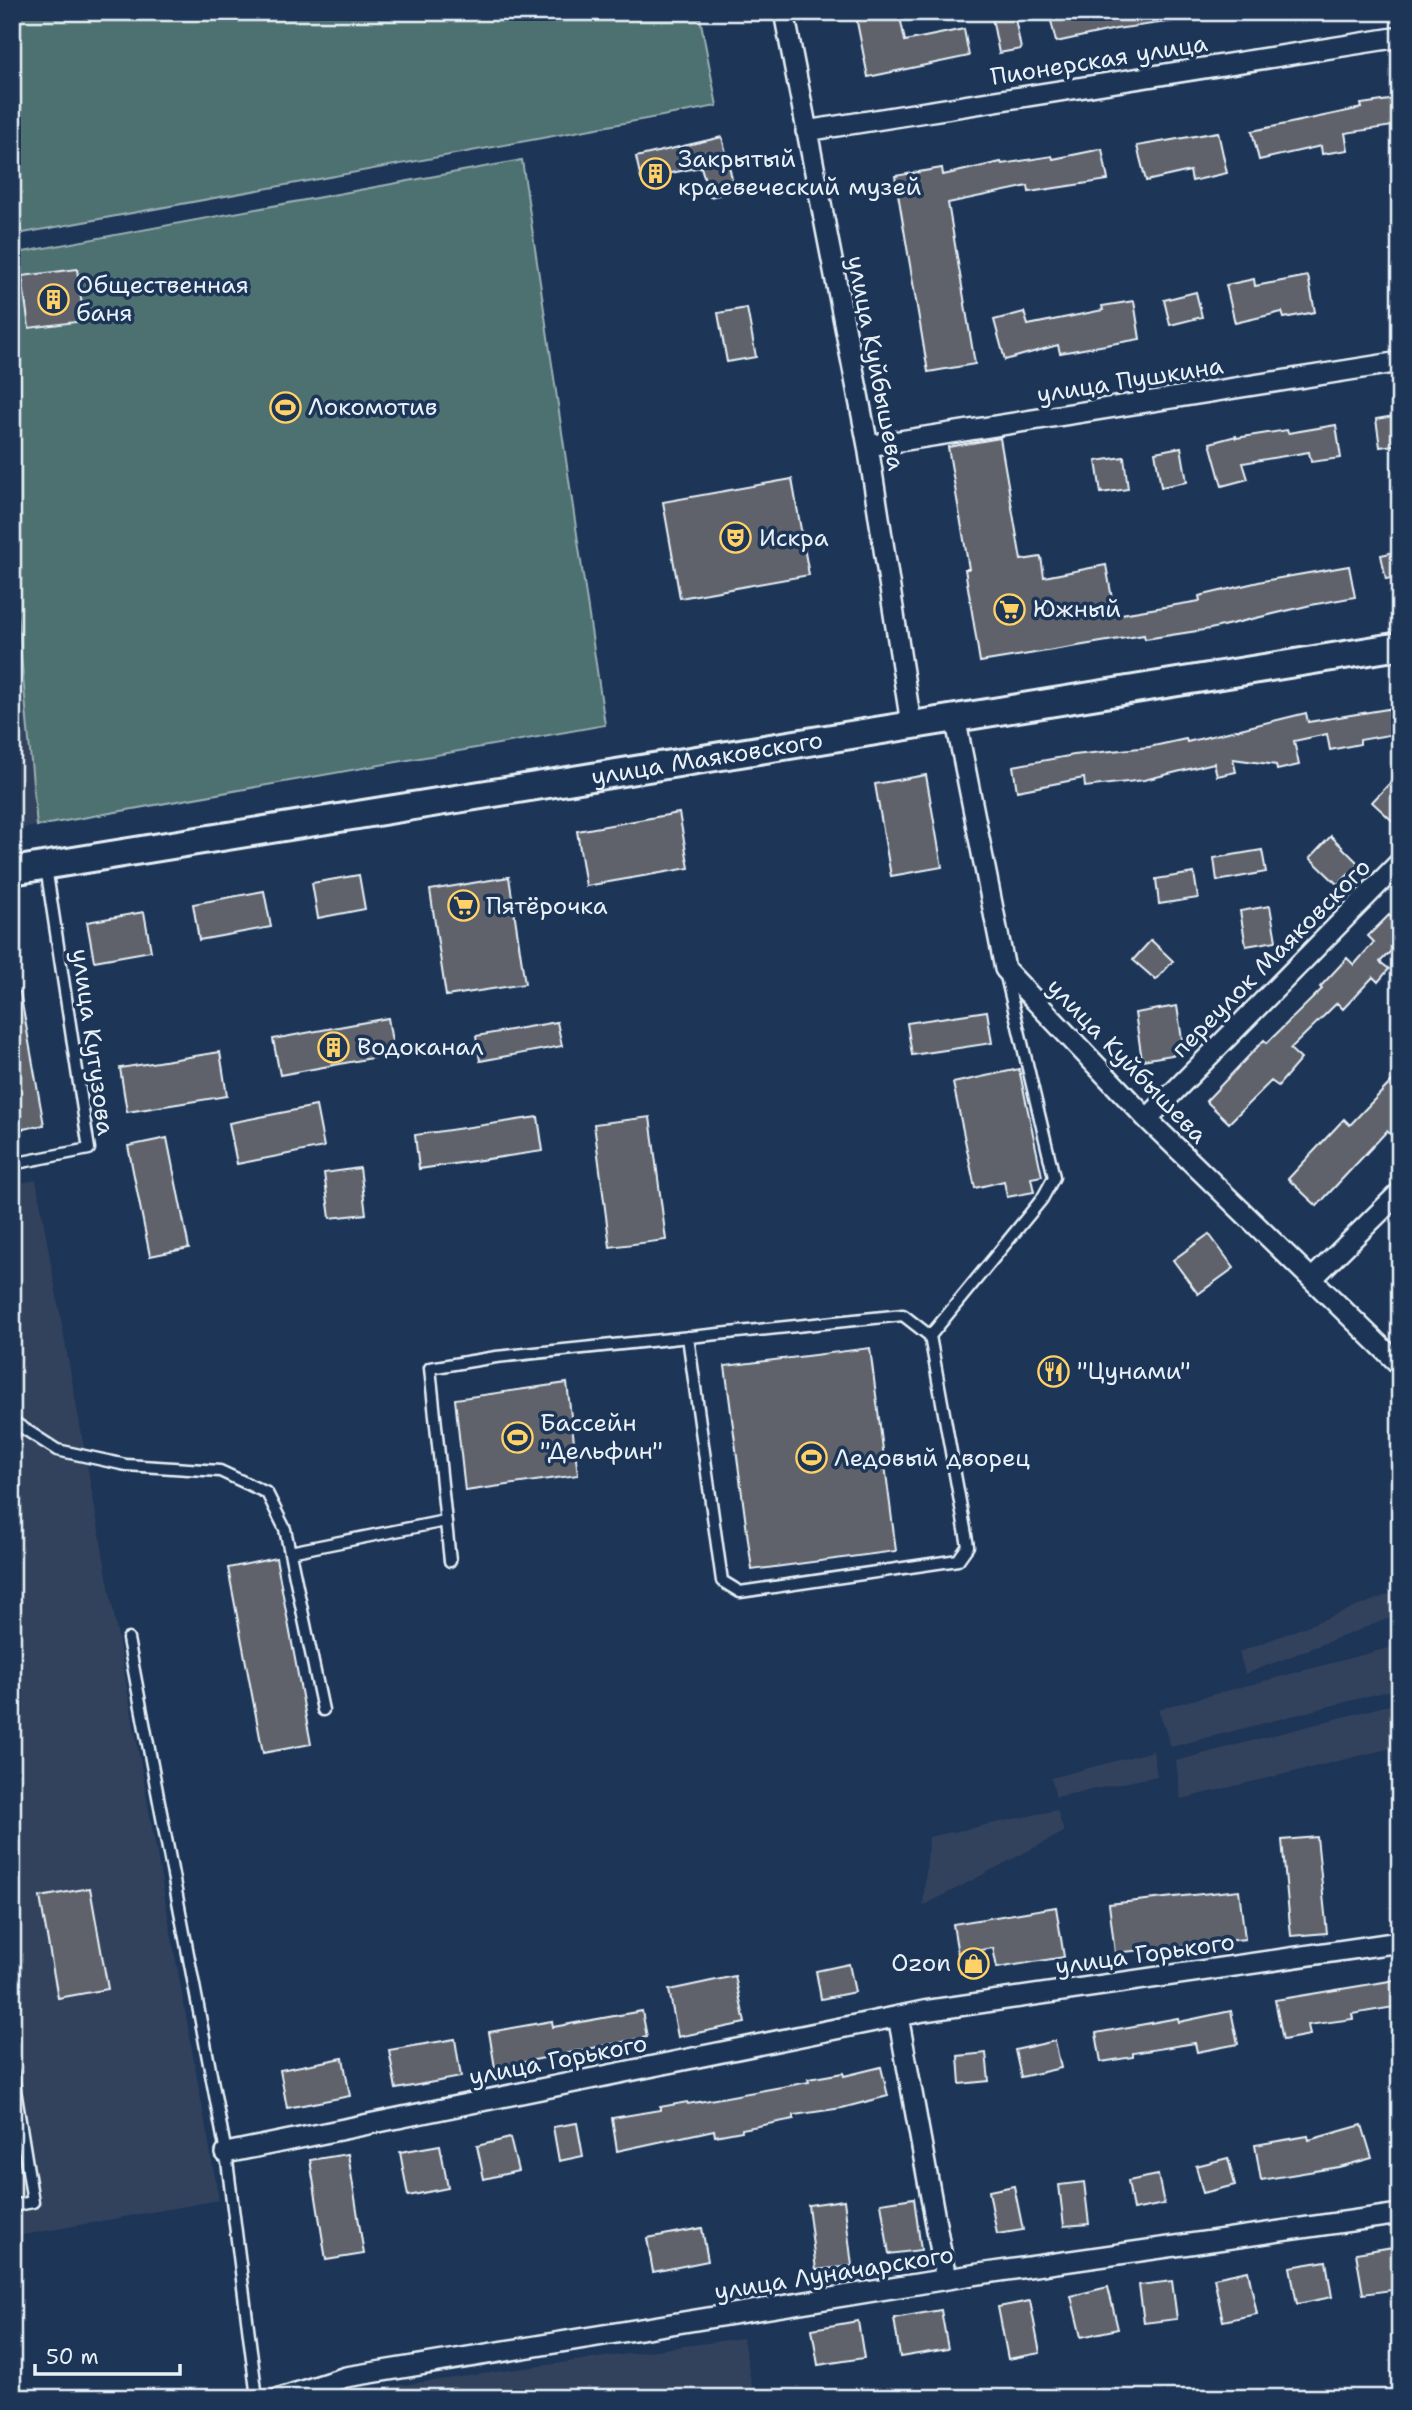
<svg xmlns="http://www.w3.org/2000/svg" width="1412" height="2410" font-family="'Shantell Sans',sans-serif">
  <rect width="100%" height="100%" fill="#1d3557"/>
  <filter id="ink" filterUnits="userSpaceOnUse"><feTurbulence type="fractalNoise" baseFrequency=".0143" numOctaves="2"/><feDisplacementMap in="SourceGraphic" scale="14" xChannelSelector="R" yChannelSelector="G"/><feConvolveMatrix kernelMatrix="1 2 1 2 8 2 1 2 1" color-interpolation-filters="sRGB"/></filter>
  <g filter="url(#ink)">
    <path fill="#31425d" d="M12,559l25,267 -25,4z
      M36,1180l183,1020 -207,37v-1052z
      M1400,1590v24l-155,60 -6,-22z
      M1400,1645v43l-229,59 -13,-38z
      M1400,1702v44l-219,53 -5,-38z
      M1153,1751l4,25 -101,21 -5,-19z
      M1057,1810l7,22 -141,74 6,-69z
      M743,2338l11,60h-385l-2,-8z"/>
    <path fill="#4e7071" stroke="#9bb0b4" stroke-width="2" d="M12,12h687l18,94 -705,129z
      M522,160l83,565 -568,101 -25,-267v-305z"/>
    <path fill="#5f626a" stroke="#e8f1f8" stroke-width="2" d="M855,12h44l6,29 59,-12 5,27 -101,21z
      M1049,12h125l1,9 -59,8 -60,13z
      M1014,13l7,36 -22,4 -7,-35z
      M1397,99l3,26 -55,8 3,17 -26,4 -1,-8 -62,14 -7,-29 110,-23 -1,-4z
      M1218,132l9,41 -35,8 -2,-10 -44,10 -9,-35z
      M722,137l13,54 -25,6 -9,-30 -60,12 -5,-22z
      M1102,149l6,31 -79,12 -1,-6 -80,17 27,161 -47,8 -33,-196 47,-8 1,7 58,-13 1,2 50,-8 1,3z
      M77,269l7,52 -55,7 -7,-52z
      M1308,276l7,36 -31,6 -2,-6 -47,11 -9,-38 28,-6 1,7z
      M1196,292l6,25 -32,8 -6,-25z
      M1134,301l6,38 -80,14 -2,-8 -53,15 -11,-40 30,-8 4,13 75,-15 -1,-4z
      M747,308l9,49 -29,5 -9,-49z
      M1400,415v29l-20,3 -4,-28z
      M1336,425l5,33 -30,4 -2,-10 -66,11 5,16 -26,7 -12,-43 26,-7v2l51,-8 1,3z
      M1000,438l21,122 20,-3 3,20 62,-12 9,50 85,-14 -1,-5 64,-15 86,-15 6,31 -44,8 -101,24 -65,10 -1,-4 -164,27 -15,-93h4l-21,-122z
      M1181,447l6,35 -26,5 -6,-35z
      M1124,457l4,32 -27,4 -5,-32z
      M792,479l17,96 -129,23 -17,-96z
      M1400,551v25l-14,3 -5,-24z
      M1400,707v26l-40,7v4l-30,6 -3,-16 -33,7 5,24 -22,5 -1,-5 -43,-6 3,13 -19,4 -3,-13 -70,17 -59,7 -1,-9 -67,13 -4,-25 61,-11 75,-8 37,-8 1,3 119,-29 2,9z
      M926,775l16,92 -51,9 -16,-92z
      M1392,781l8,7v40l-28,-26z
      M679,813l10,55 -103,18 -9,-55z
      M1331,836l28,28 -21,21 -28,-27z
      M1262,850l4,22 -49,9 -3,-23z
      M1194,873l4,25 -39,6 -3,-25z
      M359,875l6,34 -47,9 -6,-35z
      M509,877l16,107 -79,12 -16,-106z
      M264,891l7,36 -72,13 -6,-36z
      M1270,906l6,35 -30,5 -6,-35z
      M144,912l7,39 -57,10 -7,-39z
      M1389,915l11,11v16l-20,20 9,7 -11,13 -5,-5 -30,32 -6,-6 -47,46 11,10 -23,27 -7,-5 -42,42 -23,-22 58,-61 3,3 55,-54 -2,-2 27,-29 7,7 20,-23 -6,-6z
      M1151,940l22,21 -17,19 -23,-20z
      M20,992l24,133 -32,6v-138z
      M1177,1006l7,47 -42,7 -7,-47z
      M987,1011l5,32 -80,12 -5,-32z
      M388,1018l6,36 -114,21 -7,-36z
      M557,1022l5,24 -82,15 -4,-25z
      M220,1052l7,44 -100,16 -7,-44z
      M1019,1069l23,107 -11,2 3,14 -27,5 -3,-16 -29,7 -22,-105z
      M1392,1081l8,7v38l-9,9 -4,-4 -70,75 -29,-27 56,-60 6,6z
      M316,1106l8,41 -87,17 -8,-41z
      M538,1117l5,34 -124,18 -4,-34z
      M650,1117l16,123 -56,7 -16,-123z
      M167,1138l22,110 -39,8 -22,-110z
      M360,1168l6,46 -36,4 -6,-45z
      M1209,1234l25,34 -36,26 -25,-34z
      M870,1348l26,203 -144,19 -27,-204z
      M567,1383l11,92 -113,16 -10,-92z
      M276,1558l35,186 -48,9 -35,-185z
      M1317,1837l10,96 -36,3 -9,-96z
      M90,1888l18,101 -50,9 -18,-101z
      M1239,1890l6,49 -130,14 -6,-49z
      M1056,1907l8,50 -67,11 -4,-20 -18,3 2,20 -16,2 -8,-49z
      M849,1964l6,28 -34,7 -5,-28z
      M735,1976l10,47 -67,14 -9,-47z
      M1396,1980l4,26 -48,8 1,5 -45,6 2,10 -27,5 -8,-40z
      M642,2011l5,26 -152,31 -6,-36 63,-11 1,6z
      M1231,2011l7,33 -41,8 -2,-9 -62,10v4l-32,5 -5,-29 82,-15 1,4z
      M455,2039l6,38 -65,12 -7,-39z
      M1055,2041l6,27 -40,9 -6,-27z
      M986,2053l3,28 -29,3 -2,-28z
      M343,2058l7,38 -63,12 -7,-38z
      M881,2067l7,29 -46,12 -48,7v4l-52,10v2l-27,5 -1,-6 -97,21 -5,-33 48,-8v-3l27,-5 1,2 121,-22 -1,-3 35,-6 1,3z
      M577,2123l6,33 -24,5 -6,-34z
      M1362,2125l10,33 -33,9 -78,13 -6,-35 53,-9 1,4z
      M510,2138l8,33 -34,8 -7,-33z
      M440,2145l8,43 -40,8 -8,-44z
      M348,2154l16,100 -38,6 -16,-100z
      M1228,2158l7,27 -32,8 -7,-27z
      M1158,2175l6,29 -31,6 -5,-29z
      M1084,2182l5,42 -25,2 -5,-41z
      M1014,2186l9,44 -26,4 -8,-43z
      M914,2198l7,52 -32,4 -8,-51z
      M844,2200l8,66 -36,4 -8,-65z
      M702,2228l6,33 -55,11 -6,-34z
      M1393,2247l6,42 -36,5 -7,-41z
      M1326,2261l6,36 -35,7 -7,-37z
      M1248,2271l9,43 -34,7 -9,-43z
      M1172,2281l5,38 -33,4 -5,-38z
      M1108,2287l10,42 -37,8 -10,-41z
      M1030,2301l10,52 -32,6 -10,-52z
      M941,2310l7,39 -48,8 -6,-39z
      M858,2321l6,37 -46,7 -6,-36z"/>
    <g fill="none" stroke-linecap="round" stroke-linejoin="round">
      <defs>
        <path id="lane" d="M12,1164l77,-15 -43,-282
          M930,1336l112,-137 12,-22 -48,-201
          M12,1421l45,29 69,15 94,6 47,22 18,36 38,181
          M290,1552l155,-31
          M450,1561l-20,-193 66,-11 407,-42 27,21 38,210 -10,14 -218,32 -18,-11 -34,-244
          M128,1639l98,514 31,245
          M12,2071l21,131 -21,4"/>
        <path id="street" d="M784,12l84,434 43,278
          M806,131l594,-94
          M868,446l532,-84
          M955,717l50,252 142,150 253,246
          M1147,1119l253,-257
          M1312,1279l88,-87
          M898,2016l48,263
          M226,2153l698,-142 476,-69
          M280,2398l66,-21 626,-102 428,-61"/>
        <g id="secondary">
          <path id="s1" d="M12,871l1388,-225"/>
        </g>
      </defs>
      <use href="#lane" stroke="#e8f1f8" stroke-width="15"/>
      <use href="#street" stroke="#e8f1f8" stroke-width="24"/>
      <use href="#secondary" stroke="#e8f1f8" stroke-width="32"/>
      <use href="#lane" stroke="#1d3557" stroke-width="10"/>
      <use href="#street" stroke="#1d3557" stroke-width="19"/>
      <use href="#secondary" stroke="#1d3557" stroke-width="26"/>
    </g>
  </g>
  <defs>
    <symbol id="building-ring" viewBox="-11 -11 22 22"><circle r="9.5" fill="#1d3557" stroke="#ffd166" stroke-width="1.5"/><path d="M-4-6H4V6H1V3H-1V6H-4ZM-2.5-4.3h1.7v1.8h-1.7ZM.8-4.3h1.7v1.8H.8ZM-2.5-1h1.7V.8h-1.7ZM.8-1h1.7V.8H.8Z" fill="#ffd166"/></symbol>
    <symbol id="stadium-ring" viewBox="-11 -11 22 22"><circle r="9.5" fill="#1d3557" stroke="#ffd166" stroke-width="1.5"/><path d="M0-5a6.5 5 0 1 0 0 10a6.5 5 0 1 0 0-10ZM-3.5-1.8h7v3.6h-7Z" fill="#ffd166"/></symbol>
    <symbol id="theatre-ring" viewBox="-11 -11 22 22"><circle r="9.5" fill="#1d3557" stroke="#ffd166" stroke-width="1.5"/><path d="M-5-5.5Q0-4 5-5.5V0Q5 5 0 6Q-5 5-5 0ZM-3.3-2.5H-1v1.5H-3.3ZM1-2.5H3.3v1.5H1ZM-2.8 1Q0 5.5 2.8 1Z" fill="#ffd166"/></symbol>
    <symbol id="supermarket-ring" viewBox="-11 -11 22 22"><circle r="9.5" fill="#1d3557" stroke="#ffd166" stroke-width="1.5"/><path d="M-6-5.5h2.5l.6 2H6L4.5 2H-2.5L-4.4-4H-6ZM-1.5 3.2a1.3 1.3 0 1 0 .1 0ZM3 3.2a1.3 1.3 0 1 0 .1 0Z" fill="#ffd166"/></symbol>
    <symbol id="restaurant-ring" viewBox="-11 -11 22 22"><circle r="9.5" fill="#1d3557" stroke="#ffd166" stroke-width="1.5"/><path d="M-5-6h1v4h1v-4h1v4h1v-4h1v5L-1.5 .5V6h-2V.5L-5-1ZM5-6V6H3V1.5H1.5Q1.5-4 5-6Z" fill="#ffd166"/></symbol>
    <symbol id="shop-ring" viewBox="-11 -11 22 22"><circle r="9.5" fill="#1d3557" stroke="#ffd166" stroke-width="1.5"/><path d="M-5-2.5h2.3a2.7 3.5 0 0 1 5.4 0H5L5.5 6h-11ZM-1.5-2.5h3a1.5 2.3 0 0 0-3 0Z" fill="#ffd166"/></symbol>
  </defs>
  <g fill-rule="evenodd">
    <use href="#building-ring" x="638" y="156" width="35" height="35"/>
    <use href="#building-ring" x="36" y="282" width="35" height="35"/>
    <use href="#stadium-ring" x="268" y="390" width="35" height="35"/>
    <use href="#theatre-ring" x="718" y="520" width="35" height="35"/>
    <use href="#supermarket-ring" x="992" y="592" width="35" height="35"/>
    <use href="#supermarket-ring" x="446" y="888" width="35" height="35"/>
    <use href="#building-ring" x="316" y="1030" width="35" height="35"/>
    <use href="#restaurant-ring" x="1036" y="1354" width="35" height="35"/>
    <use href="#stadium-ring" x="500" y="1420" width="35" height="35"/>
    <use href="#stadium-ring" x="794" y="1440" width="35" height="35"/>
    <use href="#shop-ring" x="956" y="1946" width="35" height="35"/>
  </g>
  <g text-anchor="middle" stroke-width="7" stroke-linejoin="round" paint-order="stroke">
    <g font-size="24" fill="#e8f1f8" stroke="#1d3557">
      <text transform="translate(1099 60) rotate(-9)" y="8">Пионерская улица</text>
      <text transform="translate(876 363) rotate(79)" y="8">улица Куйбышева</text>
      <text transform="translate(1130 380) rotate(-9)" y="8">улица Пушкина</text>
      <text dy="8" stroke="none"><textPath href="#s1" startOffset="704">улица Маяковского</textPath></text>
      <text transform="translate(1271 958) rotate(-45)" y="8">переулок Маяковского</text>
      <text transform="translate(93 1042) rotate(82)" y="8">улица Кутузова</text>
      <text transform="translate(1127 1061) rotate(46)" y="8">улица Куйбышева</text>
      <text transform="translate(1145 1954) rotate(-8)" y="8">улица Горького</text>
      <text transform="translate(558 2060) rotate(-11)" y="8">улица Горького</text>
      <text transform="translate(834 2273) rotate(-9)" y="8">улица Луначарского</text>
    </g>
    <g font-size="24" fill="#e8f1f8" stroke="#1d3557" text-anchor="start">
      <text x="678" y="167">Закрытый<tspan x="678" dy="28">краевеческий музей</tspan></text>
      <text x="76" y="293">Общественная<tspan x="76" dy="28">баня</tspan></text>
      <text x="308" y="415">Локомотив</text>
      <text x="759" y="546">Искра</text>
      <text x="1033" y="617">Южный</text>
      <text x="486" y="914">Пятёрочка</text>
      <text x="357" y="1055">Водоканал</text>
      <text x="1077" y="1379">"Цунами"</text>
      <text x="540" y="1431">Бассейн<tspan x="540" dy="28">"Дельфин"</tspan></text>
      <text x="834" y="1466">Ледовый дворец</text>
      <text x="951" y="1971" text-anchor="end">Ozon</text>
    </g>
  </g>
  <rect width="1412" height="2410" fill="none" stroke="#1d3557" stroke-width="42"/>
  <rect x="21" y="21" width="1370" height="2368" fill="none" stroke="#e8f1f8" stroke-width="2.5" filter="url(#ink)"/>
  <path d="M35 2364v10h145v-10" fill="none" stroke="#e8f1f8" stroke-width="3.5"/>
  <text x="46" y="2364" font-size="21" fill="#e8f1f8" stroke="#1d3557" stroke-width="5" paint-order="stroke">50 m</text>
</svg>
